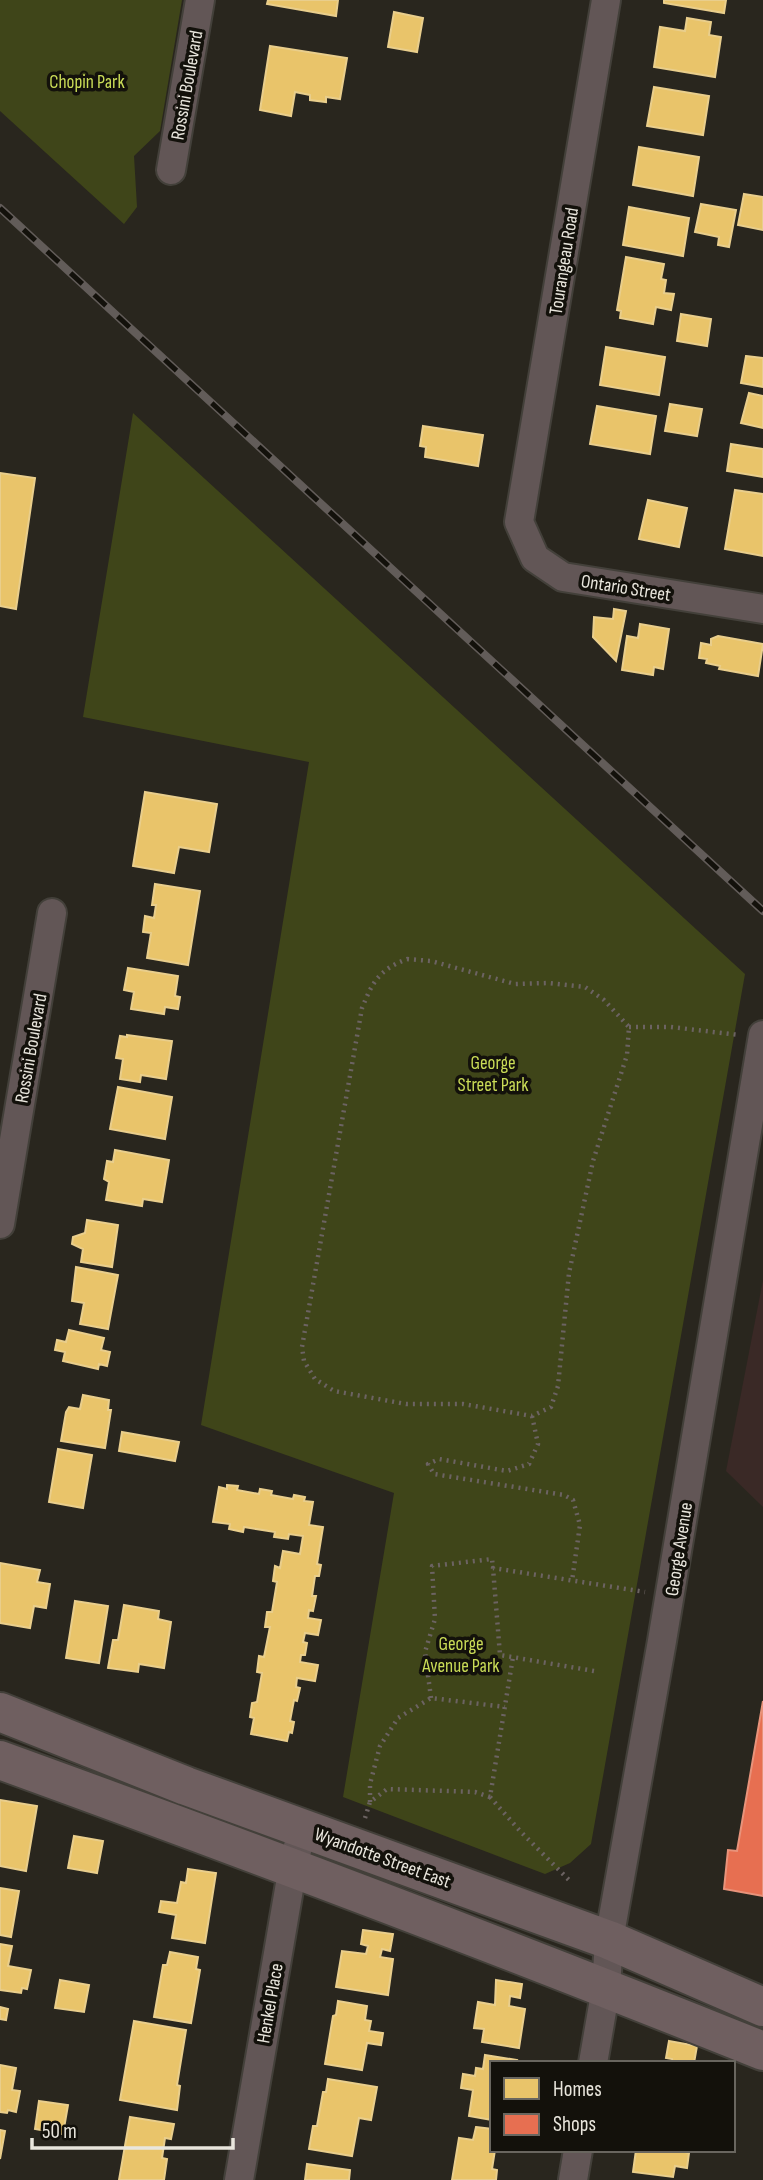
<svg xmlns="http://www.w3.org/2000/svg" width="763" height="2180" font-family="'Sofia Sans Condensed',sans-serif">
  <rect width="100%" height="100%" fill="#29261e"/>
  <path fill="#3a2926" d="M763,1280v227l-37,-36z"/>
  <path fill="#3f4519" d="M0,0h182l-22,131 -26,25 3,51 -13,17 -124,-113z
    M133,413l612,561 -154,870 -21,19 -25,11 -202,-77 51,-304 -193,-68 108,-663 -226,-45z"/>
  <path fill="#e9c46a" stroke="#e9ce8c" stroke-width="2" d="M268,0h70l-2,16 -69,-12z
    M664,0h62l-2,13 -60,-10z
    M394,12l29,6 -6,34 -29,-5z
    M687,18l24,4 -2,13 12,2 -6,40 -61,-10 6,-40 25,4z
    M270,46l77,12 -7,41 -14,-2v5l-16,-2v-5l-15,-3 -4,24 -31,-6z
    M654,87l55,9 -6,39 -56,-9z
    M639,147l60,10 -6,39 -60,-11z
    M744,194l19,3v33l-25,-5z
    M701,204l35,6 -7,37 -11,-2 1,-8 -24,-5z
    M629,207l60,11 -6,38 -60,-11z
    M626,257l38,7 -3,15 5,1 -2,13 10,1 -3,16 -15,-3 -3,17 -33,-6 1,-7 -4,-1z
    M681,314l30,5 -4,27 -30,-5z
    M606,347l59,10 -6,38 -59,-10z
    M746,356l17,2v29l-22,-4z
    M749,393l14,3v32l-22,-5z
    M670,404l32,5 -5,27 -32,-5z
    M597,406l59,10 -6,38 -60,-10z
    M423,426l60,9 -5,31 -53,-9 1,-10 -6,-1z
    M731,444l32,5v28l-36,-6z
    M0,473l35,5 -19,131 -16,-3z
    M735,490l28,4v62l-38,-7z
    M648,500l39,8 -8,39 -40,-8z
    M614,609l12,2 -10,50 -23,-24 1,-20 19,2z
    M640,624l29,5 -6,40 -9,-2 -1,8 -31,-5 5,-34 11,2z
    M718,636l45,8 -5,32 -39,-7 1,-3 -14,-3 1,-4 -8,-1 2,-15 10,2v-6z
    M145,792l72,12 -8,48 -30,-5 -5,26 -41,-7z
    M155,884l45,7 -12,74 -41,-7 4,-25 -8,-1 2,-16 9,2 2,-13h-4z
    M128,968l50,8 -3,20 5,1 -2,12 -13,-2 -1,7 -33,-5 3,-17 -10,-2z
    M127,1035l45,6 -6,38 -25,-4 -1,7 -20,-3 3,-20 -7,-1 4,-22 7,1z
    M118,1087l54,10 -7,42 -55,-10z
    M115,1150l54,10 -7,42 -19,-3 -1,7 -36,-6 3,-18 -5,-3 3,-18 6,1z
    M87,1220l31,5 -6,42 -31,-5 2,-13 -11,-5 1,-7 12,-4z
    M76,1267l42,8 -10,54 -28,-5 4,-21 -12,-2z
    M69,1330l35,8 -3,12 9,2 -3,14 -8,-2 -1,5 -35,-8 2,-9 -10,-2 2,-10 9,2z
    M83,1395l26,5 -1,10h3l-6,38 -44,-7 5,-29 3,-5 11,2z
    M122,1432l57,10 -4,19 -56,-10z
    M58,1449l34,6 -9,53 -34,-6z
    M227,1485l11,1 -1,4 22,4 1,-5 12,2 -1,4 22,4 1,-4 11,2 -1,4 9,1 -4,23 14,2 -6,37 4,1 -2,11h-4l-3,20h4l-3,15 -4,-1 -1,8 13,2 -3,15 -13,-2 -2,9 4,1 -2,12h-4l-1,7 18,3 -3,16 -18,-3 -1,9 4,1 -3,13 -3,-1 -4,21 4,1 -2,11 -3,-1 -2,9 -36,-7 3,-16 -4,-1 2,-14 5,-1 5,-29 -5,-1 2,-16 5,1 6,-30h-5l2,-15h5l5,-30 -4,-1 2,-15 5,2 3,-17 17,3 3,-18 -14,-2 -1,5 -14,-2 1,-5 -31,-5 -1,5 -14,-3 1,-5 -17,-2 6,-35 8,2z
    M0,1563l40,7 -3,12 13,2 -4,24 -12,-2 -4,22 -30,-5z
    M75,1601l33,5 -9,57 -33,-5z
    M124,1605l35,6 -1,8 13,3 -7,46 -25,-4 -1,8 -30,-4 5,-28h5z
    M0,1800l37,6 -11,65 -26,-5z
    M74,1836l29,5 -6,32 -29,-5z
    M188,1869l28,4 -11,70 -33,-5 4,-23 -17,-3 2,-11 16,2 4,-21 5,1z
    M0,1888l19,3 -8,46 -11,-2z
    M363,1930l30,4 -3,17 -8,-2 -2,8 13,2 -5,36 -52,-8 6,-36 24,3 2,-8 -7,-2z
    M0,1944l12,2 -4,20 23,4 -4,19 -5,-1 -1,5 -21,-3z
    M170,1952l28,5 -2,12 4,1 -9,53 -37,-6 9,-52h4z
    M60,1980l29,5 -5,27 -29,-4z
    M496,1980l26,4 -2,14 -10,-2 -1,10 16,3 -6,39 -37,-6 2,-13 -10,-1 4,-26 17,3z
    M338,2001l29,5 -2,14 6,1 -2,10 14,2 -2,12 -14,-2 -5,27 -37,-6 8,-48 3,-1z
    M0,2007l8,2 -2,11 -6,-1z
    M134,2021l52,9 -9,55 3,1 -3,24 -57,-10z
    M669,2041l28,5 -3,17h-22v-4l-6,-1z
    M485,2055l32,5 -1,3h-24v57l-23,-4 4,-26 -12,-2 2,-14 12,2 1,-8 7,1z
    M0,2065l16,3 -4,22 8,1 -4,21 -8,-2 -1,3 -7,-1z
    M328,2079l49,8 -6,33 -12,-2 -7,38 -43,-7 4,-23h4l6,-34h3z
    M39,2101l29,4 -5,29 -28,-5z
    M130,2117l44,7 -3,15 -6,-1 -3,20 5,1 -3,21h-45z
    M476,2127l16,2v21h3l-3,19 5,1 -1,10h-44l7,-42 14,2z
    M0,2130l5,1 -5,28z
    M636,2150h41l12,3 -2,15 -12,-2 -2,11 -40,-5z
    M307,2164l43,6 -1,10h-44z"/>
  <path fill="#e76f51" stroke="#e8937b" stroke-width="2" d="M763,1701v195l-39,-7 4,-39 9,1z"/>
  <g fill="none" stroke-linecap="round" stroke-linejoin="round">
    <defs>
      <path id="minor" d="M606,0l-87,522 16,36 28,19 200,32
        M171,170l29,-170
        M0,1224l52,-311
        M593,2063l13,-75 3,-48 53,-299 101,-606
        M239,2180l54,-314 10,-39
        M573,2180l5,-30"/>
      <path id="secondary" d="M0,1712l186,74 423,154 154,67
        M0,1760c256,93 510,189 763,291"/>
    </defs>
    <use href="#minor" stroke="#43403a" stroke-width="32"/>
    <use href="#secondary" stroke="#43403a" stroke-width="42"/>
    <path stroke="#6c6362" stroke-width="4.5" stroke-dasharray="2 5" stroke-linecap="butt" d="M407,959l24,2 84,23 33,-1 37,4 19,13 25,27 -2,28 -34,106 -24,112 -11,113 -7,21 -19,9 -69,-12h-57l-72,-13 -19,-12 -11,-18 -2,-14 60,-339c11,-27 17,-38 45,-49z
      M629,1027h42l68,8
      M532,1416l6,28 -9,20 -22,7 -68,-12 -11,5 6,10 130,21 9,5 7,25 -8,56
      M594,1671l-94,-16 -7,-87 152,24
      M431,1698l-6,-46 10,-33 -3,-53 60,-7 1,9
      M490,1797l31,35 48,48
      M370,1802v-18l10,-38 18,-28 33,-20 74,9
      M365,1818l5,-16 17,-13 88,3 15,5 23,-140"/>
    <use href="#minor" stroke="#625656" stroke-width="28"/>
    <use href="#secondary" stroke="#6f5f60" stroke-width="38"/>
    <defs>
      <path id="rail" d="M0,208l763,703"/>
    </defs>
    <use href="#rail" stroke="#625c59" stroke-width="8"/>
    <use href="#rail" stroke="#13110b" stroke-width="5" stroke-dasharray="16" stroke-linecap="butt"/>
  </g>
  <g text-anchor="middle" stroke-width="7" stroke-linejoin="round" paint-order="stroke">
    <g font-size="19" fill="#cadc57" stroke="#13110b">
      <text x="87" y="88">Chopin Park</text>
      <text x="493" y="1069">George<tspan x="493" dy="22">Street Park</tspan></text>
      <text x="461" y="1650">George<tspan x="461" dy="22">Avenue Park</tspan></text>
    </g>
    <g font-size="19" fill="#e9e6dd" stroke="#13110b">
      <text transform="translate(186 85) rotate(-80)" y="7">Rossini Boulevard</text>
      <text transform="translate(563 261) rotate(-81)" y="7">Tourangeau Road</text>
      <text transform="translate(626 587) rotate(9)" y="7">Ontario Street</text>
      <text transform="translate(30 1048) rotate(-80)" y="7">Rossini Boulevard</text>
      <text transform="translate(678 1549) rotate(-81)" y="7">George Avenue</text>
      <text transform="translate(383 1857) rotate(20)" y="7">Wyandotte Street East</text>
      <text transform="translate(269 2003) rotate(-80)" y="7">Henkel Place</text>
    </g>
  </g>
  <rect x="490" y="2061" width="245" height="91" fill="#13110b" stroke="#69665f" stroke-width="2"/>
  <rect x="504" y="2078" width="35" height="21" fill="#e9c46a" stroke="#69665f" stroke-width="2"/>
  <text x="553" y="2096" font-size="21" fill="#e9e6dd">Homes</text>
  <rect x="504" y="2114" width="35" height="21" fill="#e76f51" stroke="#69665f" stroke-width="2"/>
  <text x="553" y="2131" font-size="21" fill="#e9e6dd">Shops</text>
  <path d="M32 2138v10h201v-10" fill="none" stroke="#e9e6dd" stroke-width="3.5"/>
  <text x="42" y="2138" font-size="21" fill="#e9e6dd" stroke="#13110b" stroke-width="5" paint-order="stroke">50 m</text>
</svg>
